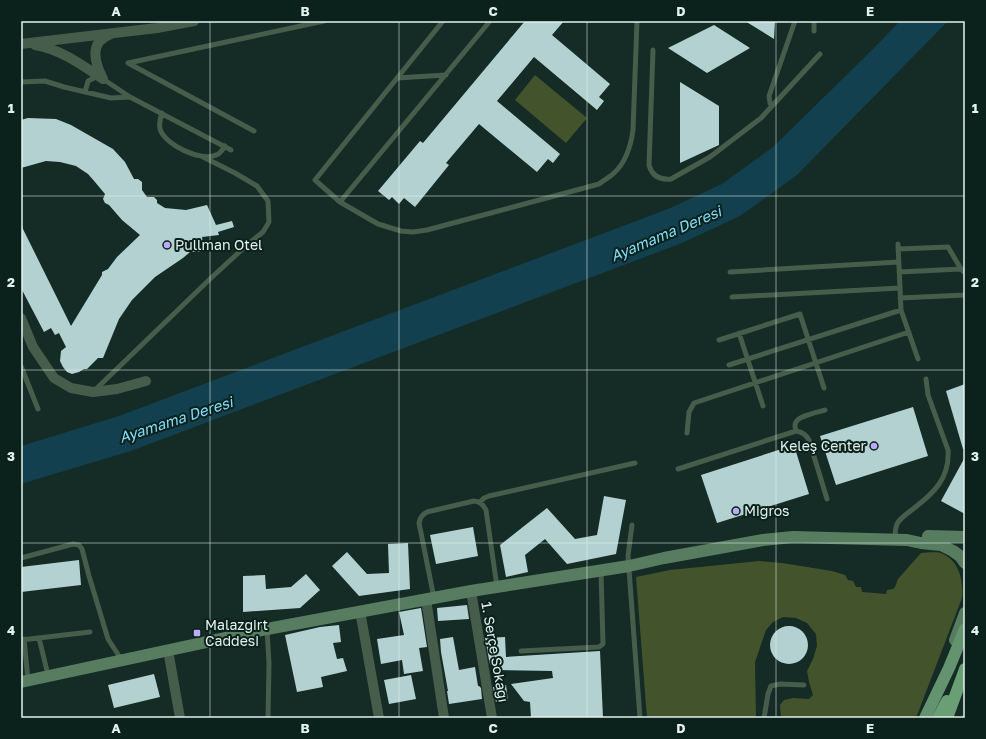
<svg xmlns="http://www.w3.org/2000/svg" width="986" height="739" font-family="'Golos Text',sans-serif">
  <rect width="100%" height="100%" fill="#152b25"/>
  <path fill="#43542c" d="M535,75l52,43 -21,25 -51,-43z
    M921,553c7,0 16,-2 22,1 16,7 21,28 19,44l-46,120h-135l-1,-13 4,-5 9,-2 16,1 4,-4 -4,-13 -2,-11 6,-12 4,-13 -1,-12 -9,-11 -11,-5 -13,-1 -10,5 -7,8 -11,32 1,56h-109l-11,-141 34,-7 89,-9 23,2 50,8 13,4 3,5 5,1 3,6h5l1,5 24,2 1,-4 6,-1 2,-2 3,-8z"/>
  <path fill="#13404e" d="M900,21h48l-151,154 -57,41 -58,27 -551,208 -110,33v-38l98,-30 549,-207 54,-25 51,-37 100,-98z"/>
  <path fill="#b4d1d2" d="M525,21h39l-12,14 58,49 -11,13 5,4 -7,9 -63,-53 -37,44 63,53 -7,9 -5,-4 -11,13 -58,-48 -33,39 3,2 -34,42 -11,-9 -5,6 -7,-7 -3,3 -11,-9 42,-50 3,2z
    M745,21h30l-1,18z
    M714,25l36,23 -43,25 -39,-25z
    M680,82l39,24v39l-39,18z
    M28,118l28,1 15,6 42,24 12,13 9,17h4l4,3v8l5,7h7l3,3v3l8,5 21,2 21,-5 9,20 16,-4 2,6 -16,5 1,3 -17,2 2,15h-14l-7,6 -28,19 -23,23 -13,19 -16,39h-5l-11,11h-3l-5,3 -7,2 -5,-2 -4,-5 -3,-6 1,-10 5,-4 -7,-14 -4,2 -4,-7 -7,4 -23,-44v-63l50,101 31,-51v-3l6,-3 9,-12 23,-22 -18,-15 -13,-15 -4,-2 -2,-4 2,-5 -10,-12 -7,-8 -12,-8 -16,-4 -14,-1 -25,7v-48z
    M965,384v65h-2l-17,-58z
    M913,407l15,49 -92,29 -16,-49z
    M794,445l15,49 -92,29 -16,-48z
    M965,457v57l-24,-13z
    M604,496l22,4 -10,54 -49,10 -22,-25 -20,16 3,17 -22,5 -6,-32 47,-37 28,31 22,-4z
    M473,527l5,29 -42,8 -6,-29z
    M408,543l2,46 -51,7 -27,-30 15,-14 20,22 22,-1 -1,-29z
    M79,560l2,25 -60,7v-25z
    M306,574l14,16 -20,18 -57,4v-36l22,-1 1,14 25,-2z
    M467,605l2,14 -31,2 -1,-13z
    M421,608l6,39 -8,1 4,23 -19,3 -2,-14 -21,4 -4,-25 27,-4 -5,-23z
    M339,625l2,17 -8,1 4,16 6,-1 4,13 -26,6 2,10 -26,5 -12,-57 35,-8z
    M770 645a19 19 0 1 1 38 0a19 19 0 1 1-38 0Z
    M453,637l6,33 16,-3 3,19h1l2,2 1,11 -33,5 -2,-13h1l-7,-39 -1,-13z
    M505,637l1,20 94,-6 3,67h-72l-1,-16 -6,-1 -13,-17 42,-6 -1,-7 -59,-1 -1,-5h-2l-5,-27z
    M154,674l6,23 -46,11 -6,-23z
    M411,675l5,24 -27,5 -5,-24z
    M506,685l2,16 -12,1 -3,-15z"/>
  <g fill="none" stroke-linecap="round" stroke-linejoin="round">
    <path stroke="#465d4b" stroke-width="5" d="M443,21l-128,159 25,22 38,22 23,7 12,1 14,-2 172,-46c5,-4 11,-7 15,-11 12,-11 17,-28 19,-43l4,-109
      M814,21v10
      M653,50l-4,115c3,11 11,15 22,14l39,-22 51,-39 59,-64
      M128,63l196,-42
      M128,63l126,68
      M397,78l49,-3
      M103,79l27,18 101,53
      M21,82l24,-1 19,6 47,11 19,-1
      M85,92l3,-11 10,-5
      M772,106l-2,-3 -1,-7 26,-75
      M162,113c-2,5 -3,10 -2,16 5,16 41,33 56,26 4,-1 7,-6 9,-9
      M340,202l150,-181
      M898,244l3,66 17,49
      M898,249l50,-2 13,22 4,4
      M730,272l169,-10
      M899,272l62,-3
      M732,297l168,-9
      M900,298l65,-3
      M739,333l24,73
      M719,340l81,-26 24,74
      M729,365l172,-55
      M21,366l17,43
      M95,390l116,-112 37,-34 15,-12 6,-10 -1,-21 -11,-15 -22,-13 -32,-16
      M796,431c-1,-3 -2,-6 0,-9 3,-6 22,-10 29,-12
      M687,433l2,-21 5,-9 215,-71
      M678,469l118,-38c6,1 10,3 13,9l18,59
      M480,502l4,-4 5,-2 146,-33
      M632,525l-4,31 12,162
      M895,539c0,-5 0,-10 2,-15 3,-6 11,-11 16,-15 21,-16 37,-31 35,-59l-20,-55 -2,-16
      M21,558l52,-14 6,1 3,4 7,27 19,63 13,20
      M434,598l-15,-75c1,-6 4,-9 8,-11l47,-11c6,0 9,3 12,9l11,77
      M267,629l2,34 -1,55
      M39,638l9,37
      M24,639l4,41
      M21,640l69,-8
      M521,651l78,-4 4,-3 -2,-73
      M764,718l4,-24 3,-8 9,-2 24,1
      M965,718v-1"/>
    <path stroke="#465d4b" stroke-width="10" d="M21,44l136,-16 37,-7
      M35,45c25,4 47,20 68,34
      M103,79c-8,-16 -15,-37 8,-45
      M21,318l12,29 21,31 17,10 22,4 24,-3 29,-8
      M471,591l21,127
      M426,599l18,119
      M360,611l19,107
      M168,650l12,68"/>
    <path stroke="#577c60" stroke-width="12" d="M928,536l37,1
      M955,640l10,-27
      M21,682l246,-53 204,-38 158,-25 35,-8 99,-18 30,-3 114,3 14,3 20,2 12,6 7,5 5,7"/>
    <path stroke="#64946f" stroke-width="12" d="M925,718l24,-50 16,-39"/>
    <path stroke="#6a9f76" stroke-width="12" d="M938,718l9,-17
      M947,718l18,-49"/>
  </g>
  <path fill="none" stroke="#e4f2ed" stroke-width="1" stroke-opacity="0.55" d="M210,21v697M399,21v697M587,21v697M776,21v697M21,196h944M21,370h944M21,543h944"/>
  <g fill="#bbaaf6" stroke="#0b211c" stroke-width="1.5">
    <circle cx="167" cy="245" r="4"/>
    <circle cx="874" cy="446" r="4"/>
    <circle cx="736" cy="511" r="4"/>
    <rect x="193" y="629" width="8" height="8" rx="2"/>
  </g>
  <g text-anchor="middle" stroke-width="4" stroke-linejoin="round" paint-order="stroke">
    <g font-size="14" fill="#e4f2ed" stroke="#0b211c" text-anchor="start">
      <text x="175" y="250">Pullman Otel</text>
      <text x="866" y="451" text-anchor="end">Keleş Center</text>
      <text x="744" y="516">Migros</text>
      <text x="205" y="630">Malazgirt<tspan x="205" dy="16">Caddesi</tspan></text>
    </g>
    <g font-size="14" fill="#e4f2ed" stroke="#0b211c">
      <text transform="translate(495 652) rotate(80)" y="5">1. Serçe Sokağı</text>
    </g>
    <g font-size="15" font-style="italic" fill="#83dcfb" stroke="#0b211c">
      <text transform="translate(666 234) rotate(-23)" y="5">Ayamama Deresi</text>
      <text transform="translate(176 420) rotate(-18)" y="5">Ayamama Deresi</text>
    </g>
  </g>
  <rect width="986" height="739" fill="none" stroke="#0b211c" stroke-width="44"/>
  <rect x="22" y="22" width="942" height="695" fill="none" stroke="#e4f2ed" stroke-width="1.5"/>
  <g font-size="13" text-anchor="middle" font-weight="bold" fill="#e4f2ed">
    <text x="116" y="16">A</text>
    <text x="305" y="16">B</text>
    <text x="493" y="16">C</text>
    <text x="681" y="16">D</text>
    <text x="870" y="16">E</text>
    <text x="11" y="113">1</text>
    <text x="975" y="113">1</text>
    <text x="11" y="287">2</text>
    <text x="975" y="287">2</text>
    <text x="11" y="461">3</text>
    <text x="975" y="461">3</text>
    <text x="11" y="635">4</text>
    <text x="975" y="635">4</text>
    <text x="116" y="733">A</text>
    <text x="305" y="733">B</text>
    <text x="493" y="733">C</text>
    <text x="681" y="733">D</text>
    <text x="870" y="733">E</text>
  </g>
</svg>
